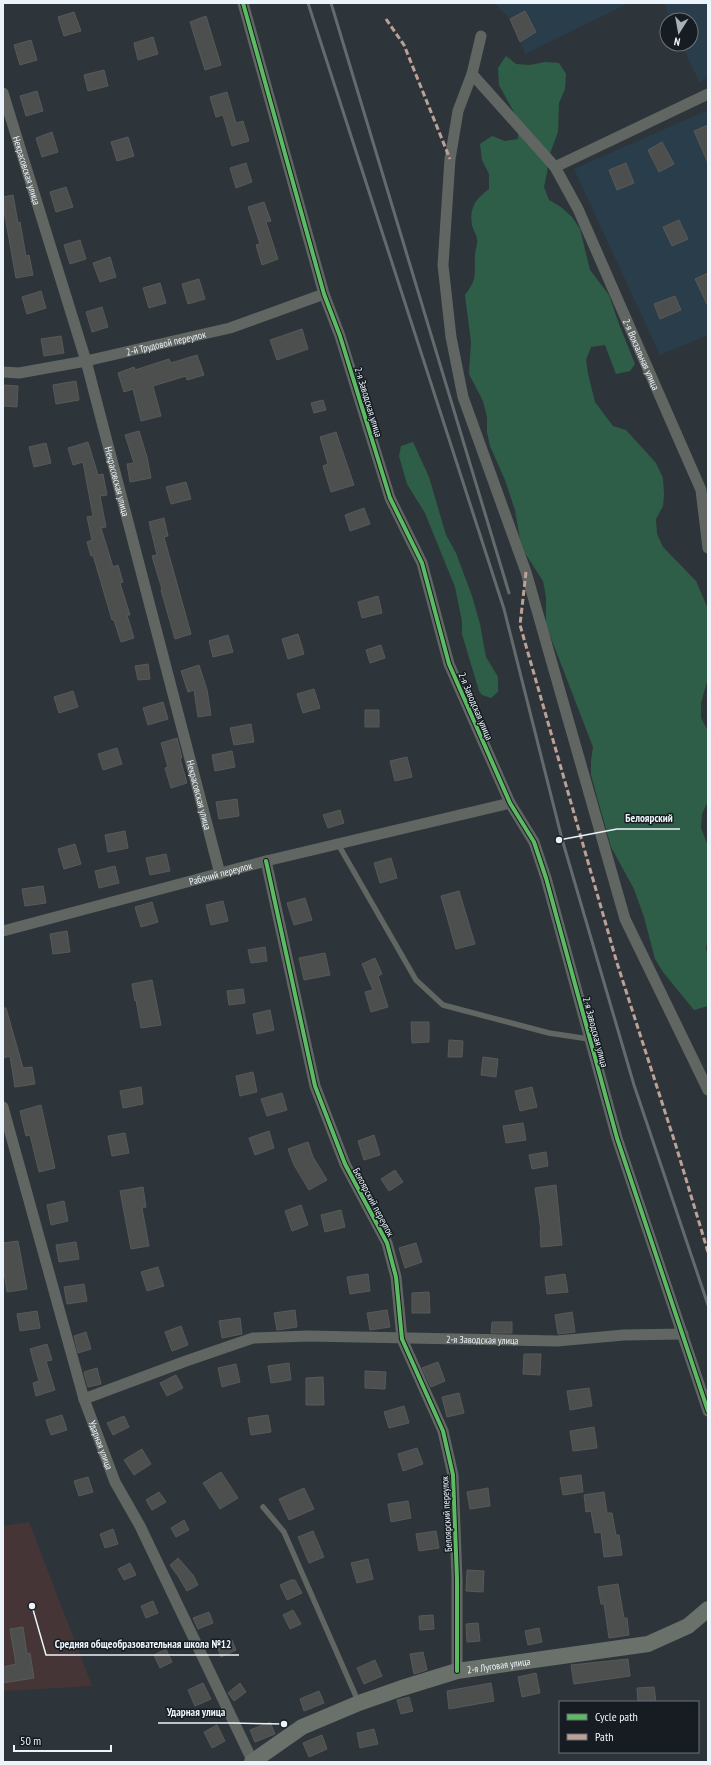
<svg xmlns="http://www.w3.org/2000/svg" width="711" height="1765" font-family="'PT Sans Narrow',sans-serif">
  <rect width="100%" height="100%" fill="#2d353a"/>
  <path fill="#2a3d4a" d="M494,3h135l-104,51 -15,-35z
    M664,3h44v75l-9,4 -17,-38h9v-24h-20z
    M708,110v225l-48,20 -86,-186z"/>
  <path fill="#463536" d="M29,1522l63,164 -89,5v-165z"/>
  <path fill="#2f5e48" d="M506,56l10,8 14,1 15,-3 14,1 7,11 -1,15 -6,14 -1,29 -10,27 -1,14 -3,14 5,13 12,7 11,10 8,12 10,41 19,25 10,29 16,40 -5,7 -14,3 -11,-29 -14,2 -5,13 2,14 7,28 18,24 13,4 30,33 7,15 1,16 -1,12 -7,13 1,15 6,13 33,34 12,28v69l-7,25v15l7,13v70l-6,13 -1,14 7,18v88l-2,15 2,9v48l-14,4 -31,-38 -8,-13 -11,-42 -10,-28 -23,-42 -20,-72v-14l2,-14 -47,-122v-28l-3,-16 -18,-28 -5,-14 -5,-29 -10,-30 -15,-34 -3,-14v-15l-4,-16 -14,-27 2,-32 -6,-47c13,-17 9,-20 10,-40 0,-5 3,-11 2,-16 0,-4 -4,-9 -5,-14 -3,-18 4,-26 17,-36v-15l-7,-14 -2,-16 12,-8 13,5 13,-2v-15l-3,-10 -16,-29 -1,-17z
    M413,442l16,35 17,58 10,18 16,43 8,28 6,33 12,20v15l-7,6 -9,-3 -3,-4 -17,-57v-13l-7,-34 -30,-74 -18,-29 -8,-28 2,-10z"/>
  <path fill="#4d4f4f" stroke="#585958" d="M525,11l11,21 -16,10 -10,-23z
    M74,12l7,19 -17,5 -6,-19z
    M206,16l15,49 -16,5 -15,-48z
    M153,37l5,17 -20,6 -4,-17z
    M31,40l6,20 -17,5 -6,-20z
    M104,70l4,16 -20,5 -4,-16z
    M37,91l6,20 -17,5 -6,-20z
    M227,92l9,31 7,-2 6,20 -17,5 -9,-31 -7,2 -6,-20z
    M708,125v38l-14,-32z
    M52,132l6,20 -16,5 -6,-19z
    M128,137l6,19 -17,5 -6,-19z
    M662,142l12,22 -15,8 -11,-22z
    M246,163l6,19 -16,6 -6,-20z
    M626,163l8,20 -17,7 -8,-20z
    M66,187l7,20 -17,5 -6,-20z
    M13,195l5,28 2,-1 6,34 3,-1 4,20 -17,3 -13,-73v-8z
    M264,202l7,19 -5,1 12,37 -16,6 -6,-20 4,-1 -12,-37z
    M679,220l9,19 -16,7 -9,-19z
    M80,240l6,19 -16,5 -6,-19z
    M110,257l6,20 -16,5 -7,-19z
    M708,273v33l-13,-27z
    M199,279l6,20 -17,5 -6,-20z
    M160,283l6,20 -17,5 -6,-20z
    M41,291l5,17 -19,6 -5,-17z
    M675,296l6,14 -21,9 -6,-15z
    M102,307l6,20 -16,5 -6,-20z
    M302,329l6,20 -31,11 -7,-20z
    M61,336l3,17 -20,3 -3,-17z
    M197,355l7,20 -17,5 -1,-4 -33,10 8,30 -20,5 -8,-32 -9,3 -6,-19 16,-6 1,3 34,-11 2,4z
    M76,381l3,19 -23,4 -3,-19z
    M3,385l15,1 -1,21 -14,-1z
    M323,400l3,10 -12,3 -3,-10z
    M139,431l8,26 4,21 -21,4 -3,-18 7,-1 -9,-28z
    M336,432l18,53 -23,7 -8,-26 5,-2 -8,-27z
    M88,442l10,33 5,-1 4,21 -7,1 6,31 -5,1 12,39 5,-2 5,17 -3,1 10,32h-3l7,23 -13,4 -7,-22h-2l-19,-65 -2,1 -4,-14 5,-2 -5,-23 6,-1 -10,-54 -10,3 -5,-17z
    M46,443l5,20 -17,4 -5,-20z
    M186,482l5,17 -20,5 -5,-17z
    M364,508l6,16 -20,7 -5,-16z
    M164,518l4,18 -4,1 27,97 -16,5 -14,-49 1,-1 -10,-33 5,-1 -8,-33z
    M378,596l4,17 -20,5 -4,-16z
    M298,634l6,20 -16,5 -6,-20z
    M228,635l5,17 -20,5 -4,-16z
    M381,645l4,13 -15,5 -4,-13z
    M148,664l2,15 -12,1 -3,-14z
    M199,665l8,25 4,25 -13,2 -4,-27 -6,2 -7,-21z
    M314,689l6,19 -17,5 -6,-19z
    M73,691l5,16 -19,6 -5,-16z
    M163,702l5,17 -20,6 -5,-17z
    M365,710h14v17h-14z
    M251,724l3,18 -20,3 -4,-17z
    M177,738l5,20h-2l7,25 -16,5 -6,-20 3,-1 -7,-24z
    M117,748l5,16 -19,6 -5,-16z
    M232,751l3,16 -20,4 -3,-16z
    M407,757l5,20 -17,4 -5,-20z
    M237,799l2,17 -20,3 -3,-17z
    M340,810l4,13 -16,5 -5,-13z
    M125,831l3,17 -20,4 -3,-17z
    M75,844l6,20 -17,5 -6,-20z
    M166,854l4,17 -20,4 -4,-17z
    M391,858l6,20 -17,5 -6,-20z
    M115,866l4,17 -20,5 -4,-17z
    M43,886l3,17 -21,3 -3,-17z
    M459,891l16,53 -19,5 -15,-53z
    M305,898l7,22 -18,5 -7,-22z
    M223,901l5,20 -17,4 -5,-20z
    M152,902l6,20 -17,5 -6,-20z
    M67,931l3,21 -17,2 -3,-20z
    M265,947l2,14 -16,2 -3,-13z
    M325,953l5,22 -26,5 -5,-22z
    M375,958l7,16 -4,2 10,31 -17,5 -6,-20 8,-2 -11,-26z
    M152,980l9,45 -20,3 -5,-28 -1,1 -3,-17z
    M243,989l2,14 -16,2 -2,-14z
    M3,1008h3l17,60 9,-1 3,17 -20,3 -5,-31 -7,2z
    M270,1010l4,20 -17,4 -4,-20z
    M411,1022h18v20l-17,1z
    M449,1040l14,1 -1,16h-14z
    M483,1057l15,2 -2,18 -15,-2z
    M253,1072l4,20 -17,4 -4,-20z
    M141,1087l2,17 -20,4 -3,-17z
    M532,1087l5,20 -17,4 -5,-20z
    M282,1093l5,17 -20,6 -6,-17z
    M41,1105l14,63 -16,4 -9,-37 -4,1 -6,-25z
    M523,1123l3,17 -20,3 -3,-17z
    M269,1131l5,17 -19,7 -6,-17z
    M125,1133l4,20 -17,3 -4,-20z
    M374,1135l6,20 -16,5 -6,-19z
    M308,1142l5,15 14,23 -18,10 -15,-25 -6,-16z
    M546,1152l2,14 -16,3 -3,-14z
    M395,1170l8,12 -14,9 -8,-12z
    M556,1185l6,60 -21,2 -1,-17h1l-6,-42z
    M143,1187l3,20 -4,1 7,38 -18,3 -11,-58z
    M64,1201l4,20 -17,4 -4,-20z
    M301,1205l7,20 -16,6 -7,-20z
    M341,1210l4,17 -20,5 -4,-17z
    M18,1241l9,48 -20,3 -4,-27v-22z
    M76,1242l3,17 -20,3 -3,-17z
    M416,1243l6,19 -17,6 -6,-20z
    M158,1267l6,19 -17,5 -6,-19z
    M368,1274l2,17 -20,3 -3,-17z
    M565,1274l3,18 -21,2 -2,-17z
    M84,1284l3,17 -20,3 -3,-17z
    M429,1292l1,21h-18v-20z
    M295,1310l2,17 -20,3 -3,-17z
    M387,1310l3,17 -20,3 -3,-17z
    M37,1311l3,17 -20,3 -3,-17z
    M572,1312l3,20 -17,2 -3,-19z
    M240,1318l2,16 -20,4 -3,-17z
    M492,1322h20v11h-21z
    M181,1326l7,19 -16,6 -7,-19z
    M86,1332l5,17 -13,4 -4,-17z
    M47,1344l5,16 -6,1 9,29 -19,6 -3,-13 6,-2 -9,-32z
    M524,1354h17l-1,21 -17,-1z
    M438,1362l7,19 -14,6 -9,-19z
    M289,1363l2,17 -20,3 -3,-17z
    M236,1364l4,18 -18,5 -4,-19z
    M97,1368l4,16 -13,3 -4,-15z
    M365,1371l21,1 -1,17 -20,-1z
    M176,1375l7,13 -16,8 -7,-13z
    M323,1377l1,28h-18v-27z
    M589,1388l3,18 -22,4 -3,-19z
    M459,1393l5,20 -17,4 -5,-20z
    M404,1406l5,17 -20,5 -5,-16z
    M62,1415l5,15 -16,5 -5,-15z
    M268,1415l3,17 -20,3 -3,-17z
    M124,1416l5,11 -16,8 -6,-12z
    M594,1427l3,21 -24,3 -3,-20z
    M417,1448l6,16 -20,7 -5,-17z
    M142,1449l9,15 -17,11 -10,-15z
    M221,1472l17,26 -18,11 -17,-26z
    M581,1475l2,17 -20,3 -3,-17z
    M88,1477l5,15 -14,4 -5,-15z
    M304,1488l10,21 -25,11 -10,-21z
    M488,1488l2,18 -20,3 -3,-17z
    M159,1492l7,10 -14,8 -6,-10z
    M604,1492l3,21h5l4,22h3l3,20 -18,2 -3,-25 -6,1 -4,-22 -5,1 -2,-17z
    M408,1501l3,17 -20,4 -3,-18z
    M184,1520l5,10 -13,7 -5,-9z
    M113,1529l5,15 -13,4 -5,-14z
    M313,1531l11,26 -15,6 -11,-26z
    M436,1531l3,17 -20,3 -3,-17z
    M178,1558l15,17 5,10 -11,6 -9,-15 -8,-11z
    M368,1559l5,20 -16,4 -6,-20z
    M130,1563l6,12 -12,5 -6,-11z
    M467,1570l17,1 -1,21 -17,-1z
    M291,1580h4l7,13 -15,7 -7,-15z
    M618,1584l6,34h3l2,17 -20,3 -5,-34h-3l-3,-17z
    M153,1601l5,12 -12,5 -5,-12z
    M293,1610l8,14 -11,5 -7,-14z
    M209,1612l4,11 -15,6 -5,-11z
    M433,1615l1,14 -14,1 -1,-14z
    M478,1623l2,18 -13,1 -1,-18z
    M23,1627l4,27 3,-1 4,25 -31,5v-16l13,-3 -6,-35z
    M539,1628l3,14 -14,3 -3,-14z
    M232,1640l4,10 -15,7 -4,-11z
    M166,1649l6,13 -12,6 -6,-13z
    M423,1652l4,18 -13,4 -4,-20z
    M628,1659l2,17 -56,8 -3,-19z
    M375,1660l7,16 -18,8 -7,-16z
    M536,1673l4,20 -18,4 -4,-20z
    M203,1683l8,16 -16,7 -7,-16z
    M240,1683l6,9 -12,9 -6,-8z
    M491,1683l3,18 -45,8 -2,-18z
    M654,1687l2,15h-18l-1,-14z
    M319,1691l5,12 -20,8 -4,-12z
    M409,1697l4,14 -12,3 -4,-14z
    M270,1722l5,12 -20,8 -5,-12z
    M217,1725l8,16 -13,7 -8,-16z
    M374,1729l4,15 -18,4 -3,-15z
    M322,1735l5,14 -18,8 -6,-14z"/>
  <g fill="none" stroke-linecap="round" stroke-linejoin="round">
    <path stroke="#616662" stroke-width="5.5" d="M338,844l78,136 27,25 106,28 40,6
      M263,1507l21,25 74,169"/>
    <g stroke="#616662" stroke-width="11">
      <path d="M243,3l81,291 16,42 50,162 32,65 27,101 61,139 24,39 12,36 71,260 91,273"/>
      <path d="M481,36l-9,38 -14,37 -8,48 -7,106 8,72 12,60 63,175 99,347 83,171"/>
      <path id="s1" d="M472,74l83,93 23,42 123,281 7,58"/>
      <path id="s2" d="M3,93l83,268 134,513"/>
      <path d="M555,167l153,-73"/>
      <path id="s3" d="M3,372l16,1 67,-12 144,-33 94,-34"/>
      <path d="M266,861l49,225 30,78 42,79 9,34 6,62 41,92 10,44 4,104v92"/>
      <path id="s4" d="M3,931l263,-70 244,-58"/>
      <path id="s5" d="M3,1107l81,292 31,83 25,44 113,236"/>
      <path id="s6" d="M84,1399l102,-38 67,-23 55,-2 249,5 67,-6 59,-1"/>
    </g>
    <path stroke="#6a716b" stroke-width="16" id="s7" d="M252,1762l50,-35 57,-24 43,-15 55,-17 191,-27 40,-18 20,-17"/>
    <path stroke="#656b6c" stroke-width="3" d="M308,3l196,606 58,230 72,246 74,220
      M331,3l178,590"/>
    <path stroke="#bda197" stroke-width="3" stroke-dasharray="6 3" stroke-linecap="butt" d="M386,19l18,26 46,114
      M526,572l-6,53 97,338 59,183 32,106"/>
    <defs>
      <path id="cycleway" d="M243,3l81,291 16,42 50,162 32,65 27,101 61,139 24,39 12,36 71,260 91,273
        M266,861l49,225 30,78 42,79 9,34 6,62 41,92 10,44 4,104v92"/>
    </defs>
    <use href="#cycleway" stroke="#161c21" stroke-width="6"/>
    <use href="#cycleway" stroke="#5cba63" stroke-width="4"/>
  </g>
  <g text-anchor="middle" stroke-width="3" stroke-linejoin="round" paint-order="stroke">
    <g font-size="10" fill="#ebf4fa" stroke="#161c21">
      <text dy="4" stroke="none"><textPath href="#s2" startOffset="81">Некрасовская улица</textPath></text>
      <text dy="4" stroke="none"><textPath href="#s3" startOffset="166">2-й Трудовой переулок</textPath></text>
      <text dy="4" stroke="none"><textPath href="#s1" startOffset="331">2-я Вокзальная улица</textPath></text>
      <text transform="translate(369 402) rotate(73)" y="4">2-я Заводская улица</text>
      <text dy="4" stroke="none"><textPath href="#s2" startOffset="405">Некрасовская улица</textPath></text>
      <text transform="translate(476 706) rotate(67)" y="4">2-я Заводская улица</text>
      <text dy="4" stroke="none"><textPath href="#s2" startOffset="729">Некрасовская улица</textPath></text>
      <text dy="4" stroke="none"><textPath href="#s4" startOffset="225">Рабочий переулок</textPath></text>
      <text transform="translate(596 1032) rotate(75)" y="4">2-я Заводская улица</text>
      <text transform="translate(374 1202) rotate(62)" y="4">Белоярский переулок</text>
      <text dy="4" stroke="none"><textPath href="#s6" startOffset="409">2-я Заводская улица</textPath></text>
      <text dy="4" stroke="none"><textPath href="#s5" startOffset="352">Ударная улица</textPath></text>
      <text transform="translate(446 1514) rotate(-93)" y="4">Белоярский переулок</text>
      <text dy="4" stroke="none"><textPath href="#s7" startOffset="268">2-я Луговая улица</textPath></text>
    </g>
  </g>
  <path fill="none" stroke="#ebf4fa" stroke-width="1.5" d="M559 840L617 829H680M32 1606L46 1655H239M284 1724L233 1723H158"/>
  <g fill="#ebf4fa" stroke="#161c21" stroke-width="1.5">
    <circle cx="559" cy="840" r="4"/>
    <circle cx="32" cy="1606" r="4"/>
    <circle cx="284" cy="1724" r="4"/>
  </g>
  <g font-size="11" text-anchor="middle" font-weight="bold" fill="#ebf4fa" stroke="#161c21" stroke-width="3" stroke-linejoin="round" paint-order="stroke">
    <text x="649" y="822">Белоярский</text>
    <text x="143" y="1648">Средняя общеобразовательная школа №12</text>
    <text x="196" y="1716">Ударная улица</text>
  </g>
  <rect width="711" height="1765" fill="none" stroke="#ebf4fa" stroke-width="8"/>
  <rect x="559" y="1701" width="140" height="52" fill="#161c21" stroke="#6b7278"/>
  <rect x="567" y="1714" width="20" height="6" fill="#5cba63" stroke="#6b7278"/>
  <text x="595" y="1721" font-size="12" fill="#ebf4fa">Cycle path</text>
  <rect x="567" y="1734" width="20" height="6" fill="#bda197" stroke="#6b7278"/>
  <text x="595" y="1741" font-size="12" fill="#ebf4fa">Path</text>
  <g transform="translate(679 32) rotate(191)"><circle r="19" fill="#161c21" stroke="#6b7278"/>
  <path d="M0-3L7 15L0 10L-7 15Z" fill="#a8b1b7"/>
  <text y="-6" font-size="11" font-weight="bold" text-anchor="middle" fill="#ebf4fa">N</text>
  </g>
  <path d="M14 1745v6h97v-6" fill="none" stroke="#ebf4fa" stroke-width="2"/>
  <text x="20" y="1745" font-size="12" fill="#ebf4fa" stroke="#161c21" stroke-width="3" paint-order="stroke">50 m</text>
</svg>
